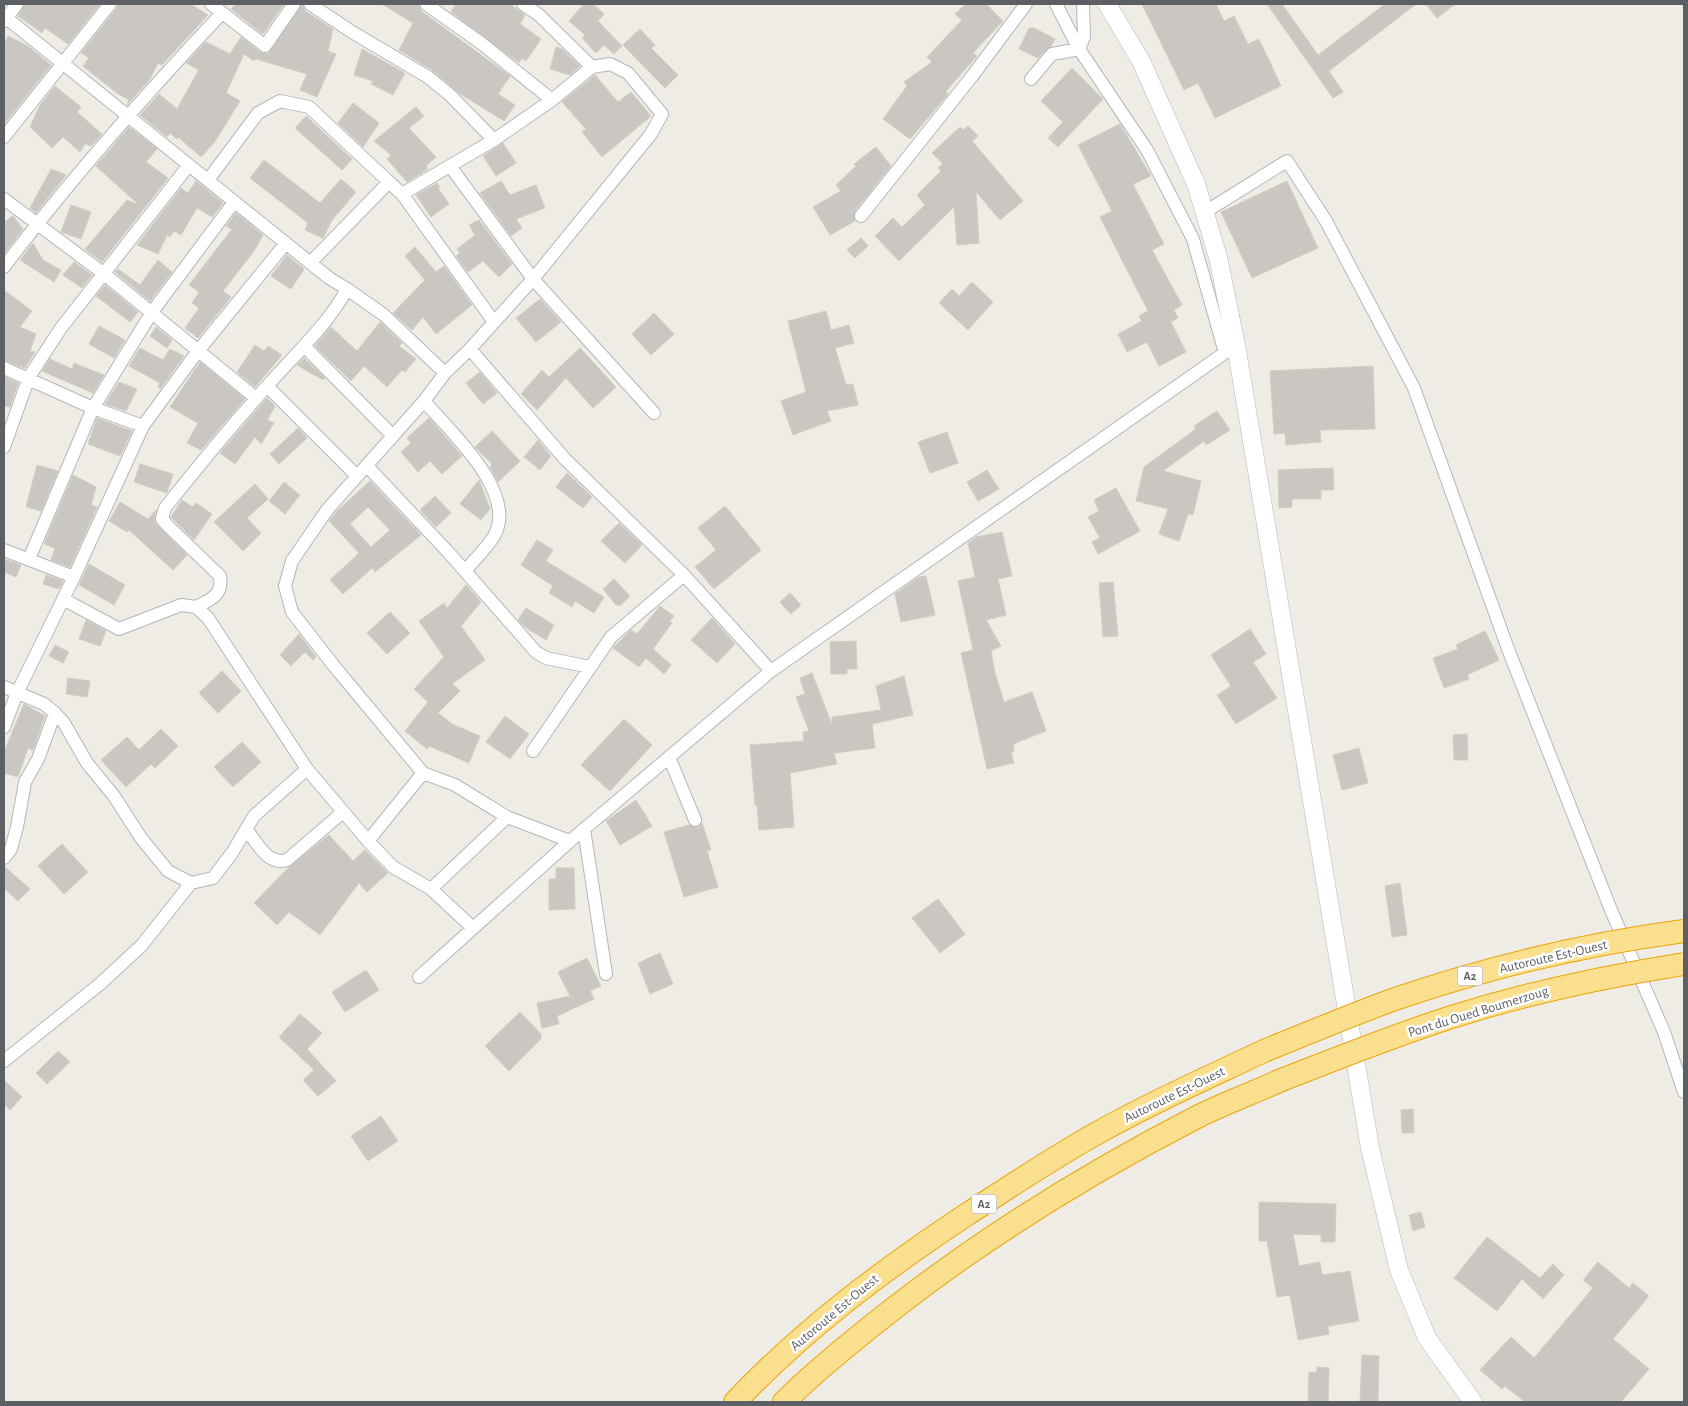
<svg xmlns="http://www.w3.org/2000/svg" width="1688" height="1406" font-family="'Alegreya Sans',sans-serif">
  <rect width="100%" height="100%" fill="#eeece4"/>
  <path fill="#cac6c1" stroke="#d3cec2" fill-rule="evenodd" d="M25,4h75l-32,40 -23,-16 -3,5 -24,-17z
    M118,4h72l18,11 -46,50 -4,-2 -8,16 -23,26 2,-5 -11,-6 -35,-28 6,-8 -8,-5 35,-44z
    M236,4h48l-21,30 -32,-25z
    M382,4h36l3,7 89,65 -12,18 17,11 -11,16 -45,-28 -27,-23 -33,-20 14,-27z
    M456,4h54l15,11 -5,9 21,15 -15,22 -4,-3 -3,5 -68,-51z
    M584,4h9l11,10 -6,7 24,25 -8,8 -10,-9 -8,8 -14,-15 3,-3 -16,-14z
    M966,4h20l17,17 -30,32 4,3 -31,35 2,3 -38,45 -27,-20 24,-33 -3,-4 28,-20 -5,-5 35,-37 -7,-6z
    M1142,4h74l8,17 10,-5 14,28 11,-5 22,47 -66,32 -17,-35 -14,7z
    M1267,4h15l36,51 67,-51h31l-87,67 14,21 -10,6z
    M1426,4h29l-18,14z
    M302,5l3,6 28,18 -5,22 8,3 -19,43 -17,-7 7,-16 -51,-15 -2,2 -10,-7 -18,39 14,8 -26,42 -13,14 -23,-20 -1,2 -7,-6 -3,4 -27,-22 19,-21 18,15 22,-39 -13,-7 20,-21 24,12 11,-17 19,15 8,2z
    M1029,28h5l21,11 -4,7 -13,12 -19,-9z
    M640,29l15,16 -4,3 27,27 -13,13 -42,-43z
    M8,36l20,10 23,19 -47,59v-78z
    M556,47l6,2 18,17 -10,9 -20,-6z
    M362,49l43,24 -12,22 -22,-11 2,-3 -19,-6z
    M1072,68l31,31 -45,48 -10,-9 15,-16 -22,-21z
    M595,75l23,27 13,-10 20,24 -49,41 -20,-25 4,-3 -24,-27z
    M55,86l26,21 -4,5 25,22 -11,12 -6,-2 -5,8 -17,-15 -11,11 -22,-21 10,-22z
    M353,103l26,20 -16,24 -25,-24z
    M416,107l8,9 -15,12 27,29 -10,9 2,3 -21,13 -20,-23 4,-4 -17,-14z
    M306,116l46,43 -10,11 -47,-42z
    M1120,124l31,52 -18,8 31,60 -12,6 30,55 -8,5 4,8 -7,4 15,30 -27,14 -12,-24 -20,10 -9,-18 24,-13 -3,-5 9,-5 -48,-94 12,-6 -34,-66z
    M968,126l10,10 -6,5 51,60 -23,19 -24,-28 3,51 -22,2 -3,-38 -55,54 -24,-25 18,-18 9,9 23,-22 -8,-10 24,-24 -3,-3 5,-4 -11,-11 28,-26 3,3z
    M129,127l28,22 -11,13 22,16 -66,84 -17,-13 42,-49 12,5 -43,-39z
    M503,143l13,20 -20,13 -13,-20z
    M876,147l15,19 -36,45v10l-25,14 -17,-28 28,-16 -5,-6 20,-19 -2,-2z
    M264,160l56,43 21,-24 15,13 -24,28 -9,18 -18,-8 3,-7 -58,-45z
    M51,169l15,6 -30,38 -6,-5z
    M196,181l27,22 -11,14 -15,-9 -16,27 -7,-4 -4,6 -3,-2 -9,19 -21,-9 44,-57 7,5z
    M501,181l9,14 26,-10 9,23 -29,11 6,9 -11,8 -31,-43z
    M1287,181l31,67 -66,30 -31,-66z
    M437,183l3,4 -2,1 11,16 -18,13 -15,-22z
    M71,205l20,7 -10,27 -20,-7z
    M236,213l27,22 -9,16 -31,40 8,6 -33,41 -13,-10 14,-20 -7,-5 7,-11 -10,-7 43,-56 -6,-3z
    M13,216l10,13 -19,25v-32z
    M479,220l33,44 -13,13 -16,-16 -15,11 -12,-16 4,-3 -3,-4 18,-14 -6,-10z
    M861,238l7,8 -13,12 -8,-8z
    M33,243l10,17 18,10 -7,12 -34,-22z
    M415,247l21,25 8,-6 28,39 -36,29 -13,-17 -11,13 -19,-17 32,-33 -20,-24z
    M287,255l17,14 -13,20 -20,-13z
    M158,260l14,12 -22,29 -35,-29 3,-3 22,16z
    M74,262l18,13 -10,13 -19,-13z
    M972,282l21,20 -25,28 -29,-27 13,-14 7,7z
    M105,285l33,27 -8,10 -34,-26z
    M4,290l28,21 -12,16 16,7 -6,17 5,1 -10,16 -21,-8z
    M540,299l21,23 -25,20 -20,-24z
    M826,311l5,19 18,-5 5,18 -19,5 11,37 7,-1 5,21 -31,6 4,10 -38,14 -12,-34 25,-9 -18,-71z
    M654,313l20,21 -23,21 -19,-21z
    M380,322l22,21 -3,3 17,13 -11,13 -3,-2 -15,17 -23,-21 -13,15 -36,-35 16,-19 26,24z
    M99,326l26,14 -11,18 -25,-14z
    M156,327l16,13 -5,8 -17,-12z
    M255,345l9,6 4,-5 14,9 -27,32 -18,-15z
    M140,348l23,12 7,-11 14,7 -24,33 -2,-2 2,-4 -31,-17z
    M580,348l36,39 -23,21 -27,-30 -29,32 -16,-16 21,-24 7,7z
    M304,358l21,20 -2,2 -26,-15z
    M50,359l22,10 2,-6 30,12 -11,18 -51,-22z
    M200,362l45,37 -44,51 -14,-7 11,-20 -28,-16z
    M1373,366l2,63 -55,1 1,12 -35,3 -1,-12 -11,1 -4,-63z
    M480,372l17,21 -14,11 -17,-21z
    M4,377l14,6 -8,24 -6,-1z
    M119,382l18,7 -11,22 -21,-7z
    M267,398l8,8 -8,14 7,3 -13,21 -6,-7 -20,27 -15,-11z
    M1217,411l13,19 -24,15 -2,-4 -41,30 38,10 -8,34 -5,-1 -9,27 -20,-7 9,-25 -32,-8 8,-34 52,-38 -2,-3z
    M97,418l35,13 -12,25 -32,-12z
    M429,418l33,38 -20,18 -12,-13 -12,11 -17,-20 10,-9 -4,-5z
    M298,428l9,10 -28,26 -9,-10z
    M492,431l28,30 -22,21 -8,-15 2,-3 -17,-17z
    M947,432l11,31 -28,10 -12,-31z
    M538,440l13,16 -11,14 -16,-13z
    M140,464l33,10 -6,19 -33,-11z
    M37,465l21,6 -17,40 -15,-4z
    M1333,468l1,22h-13v9h-29v8l-13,1 -1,-38z
    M987,470l12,19 -21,12 -11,-19z
    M567,473l25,24 -9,11 -27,-21z
    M73,475l23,12 -5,18 6,2 -27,60 -19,-7 4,-12 -11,-4z
    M479,480l11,29 -9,11 -21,-16z
    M370,481l51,54 -46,37 -3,-4 -29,26 -13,-14 29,-27 -30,-32 8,-10zM368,507l22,23 -19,17 -21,-23z
    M284,482l16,13 -15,19 -16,-13z
    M255,484l13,15 -21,19 14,15 -18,18 -29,-29z
    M1116,488l24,43 -42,23 -6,-12 8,-4 -12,-21 11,-6 -5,-11z
    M435,496l16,17 -15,14 -16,-17z
    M182,500l11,7 3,-4 16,11 -18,26 -23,-23z
    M120,502l28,17 8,-9 -2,10 2,4 31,31 -14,15 -44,-40 -2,2 -18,-11z
    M725,506l36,44 -47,39 -19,-22 21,-17 -18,-22z
    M619,523l23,22 -17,18 -24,-22z
    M1002,532l10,44 -14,3 8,36 -20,5 15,26 -10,5 4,22 9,29 28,-10 14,39 -33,13 1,8h-3l3,11 -27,6 -26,-116 12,-3 -15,-69 17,-4 -7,-34 8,-6z
    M537,540l16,10 -7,11 58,36 -10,16 -19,-12 -3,6 -23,-14 4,-7 -32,-21z
    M4,559l17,6 -5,12 -12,-5z
    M89,564l36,21 -11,20 -35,-20z
    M46,575l17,6 -4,8 -16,-5z
    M926,576l9,39 -34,7 -6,-28 24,-17z
    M614,579l16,17 -9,9h-5l-13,-16z
    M1113,582l5,54 -15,1 -4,-54z
    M466,585l15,17 -20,24 24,34 -33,24 8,7 -22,22 14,11 28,12 -11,27 -40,-17 -2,3 -22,-18 23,-29 -14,-13 30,-32 -25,-36 25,-18 3,5z
    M790,593l11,12 -10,9 -11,-12z
    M660,606l14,10 -4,5 2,2 -19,26 18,16 -7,9 -18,-16 -7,9 -26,-19 18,-18 6,4z
    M526,608l28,17 -8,15 -21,-13 -7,-7z
    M390,612l20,21 -23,21 -20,-21z
    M712,618l23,26 -18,19 -26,-23z
    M86,620l20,11 -6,15 -21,-7z
    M1250,629l16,25 -13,8 24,36 -41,26 -19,-29 14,-9 -20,-31z
    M1485,631l14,29 -32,15 2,4 -25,9 -11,-30 25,-9 -2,-4z
    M299,634l17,23 -3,3 -8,-8 -14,14 -11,-11z
    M856,641l1,28h-10v5h-16l-1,-32z
    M55,645l14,7 -6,11 -14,-7z
    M222,671l19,20 -23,22 -19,-20z
    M812,673l20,52v-8l49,-7 -5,-24 28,-10 9,39 -41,9 3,24 -41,5 3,11 -47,9 4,54 -35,3 -2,-25h-2l-5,-60 54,-4 -1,-9 6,-1 -13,-34 9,-3 -5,-16z
    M68,678l22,3 -3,16 -21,-3z
    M24,704l21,12 -12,34 -5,-2 -10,29 -14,-4v-21z
    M505,716l24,18 -19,25 -24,-17z
    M624,719l28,26 -42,46 -29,-26z
    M161,729l17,17 -23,22 -4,-4 -25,23 -25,-27 26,-23 12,13z
    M1467,734l1,26h-14l-1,-25z
    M242,742l19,20 -28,25 -19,-20z
    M1359,748l9,35 -26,7 -9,-35z
    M636,800l16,26 -32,19 -14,-24z
    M702,823l9,27 -4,1 11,36 -34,10 -20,-65 25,-7 9,3z
    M329,835l24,26 12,-11 23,23 -21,19 -8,-9 -39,52 -31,-23 -12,13 -23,-22 34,-35z
    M62,844l26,28 -24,22 -26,-28z
    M4,866l26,23 -12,12 -14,-13z
    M556,868h18l1,41 -26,1v-31h7z
    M1400,883l7,52 -15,2 -7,-51z
    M938,899l27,35 -25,19 -28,-35z
    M660,953l13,31 -23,10 -12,-31z
    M587,958l14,28 -11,5 4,8 -37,17 2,8 -17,4 -5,-25 33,-7 -12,-24z
    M366,970l13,20 -34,22 -13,-20z
    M520,1012l21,22v5l-32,32 -24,-25z
    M300,1014l22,19 -15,16 29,32 -18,15 -15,-16 11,-10 -35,-33z
    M58,1051l12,11 -23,22 -11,-11z
    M4,1080l18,17 -12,13 -6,-6z
    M1413,1109l1,24h-12l-1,-23z
    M381,1116l17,25 -30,20 -17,-25z
    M1259,1202l77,2 -1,38h-14v-7l-28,-1 6,32 21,-4 2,13 28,-4 9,50 -31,5 1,8 -31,6 -8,-45 -13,2 -10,-56h-8z
    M1421,1212l4,15 -12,4 -4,-16z
    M1487,1237l53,41 13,-14 11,11 -21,24 -21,-20 -25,32 -43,-33z
    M1598,1262l31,26 4,-5 16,13 -36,43 36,30 -28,33h-96l-20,-16 -3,3 -22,-19 31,-33 23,21 59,-70 -10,-8z
    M1362,1355l17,1 -1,46h-18z
    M1317,1367l12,1 -1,34h-20l1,-30h8z"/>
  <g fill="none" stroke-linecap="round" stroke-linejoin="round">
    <defs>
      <path id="minor" d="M211,4l54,42 29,-42
        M310,4l42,28 76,45 22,18 44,45
        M426,4l55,39 71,57
        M1056,4l23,45 68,101 46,89 32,114
        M4,16l325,262 18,11c-20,37 -51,64 -78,95 -36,40 -70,81 -104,124l-3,11 6,7 52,50c3,19 -8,23 -24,31
        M4,21l13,-17
        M1031,79l21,-25 27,-5 5,-12 -1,-33
        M4,137l106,-133
        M450,166l83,113 121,134
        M208,180l50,-67 22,-12 29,6 80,75
        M402,194l92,128
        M4,199l99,74 153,125
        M1205,212l82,-51 39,60 88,167 94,261 103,261 53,122 20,60
        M861,216l112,-141 53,-71
        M310,263l79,-81 13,12 92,-54 58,-40 40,-33 -53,-52 -16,-11
        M4,267c67,-89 142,-173 218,-254
        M347,289l37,26 61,58
        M305,347l88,89
        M470,349l95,110 119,116 87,96
        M4,368l89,40 50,18
        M267,386l90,90
        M424,401c25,29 95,92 70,135 -7,12 -20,24 -29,35
        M4,447l25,-70 32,-49 128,-163
        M367,466l82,87 87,99 10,6 44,9
        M4,550l70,27
        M29,559l64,-151 59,-96 82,-110
        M63,599l56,30 62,-24 15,2 12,11 99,151 61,72 25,26 38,22 42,39
        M4,687l40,17 11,9 9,10 23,40 27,33 27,42 27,33 23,12 22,-5 19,-25 22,-37 53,-47
        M4,727l13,-34 57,-116 69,-151 55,-75 88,-108
        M533,751l78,-114 73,-62
        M669,757l26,63
        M246,829c11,13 21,37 41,31l56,-48
        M584,829l22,145
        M368,841l55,-68
        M570,841l-63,-24 -52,-32 -32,-12 -89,-107 -42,-54 -7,-26 7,-25 35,-51 97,-109 21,-28 25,-24 63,-70 118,-145 11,-20 -34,-41 -18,-9 -18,3
        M4,858l7,-9 6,-22 8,-45 13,-23 17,-46
        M431,889l76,-72
        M419,977l151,-136 201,-170 465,-326
        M4,1061l96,-77 42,-39 49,-62"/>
      <path id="secondary" d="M1107,4l34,57 55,123 22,73 18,88 134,803 29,122 28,68 46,64"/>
      <path id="motorway" d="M735,1402c68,-72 148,-132 231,-187 45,-29 89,-59 135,-84 53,-30 108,-54 163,-80
        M784,1402c33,-33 72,-64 109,-93 95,-74 199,-138 306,-193 26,-13 54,-23 80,-35"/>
    </defs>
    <use href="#minor" stroke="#b4b6bb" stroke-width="14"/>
    <use href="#secondary" stroke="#b5b8be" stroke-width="19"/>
    <use href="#motorway" stroke="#eba507" stroke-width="24"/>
    <use href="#minor" stroke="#fff" stroke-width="12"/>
    <use href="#secondary" stroke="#fff" stroke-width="18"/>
    <use href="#motorway" stroke="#fadf8f" stroke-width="22"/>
    <defs>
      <path id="motorway-bridge" d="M1264,1051c44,-18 87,-36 131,-52 94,-32 191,-55 289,-68
        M1279,1081c59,-23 118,-47 179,-66 74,-23 150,-39 226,-51"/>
    </defs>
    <use href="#motorway-bridge" stroke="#eba507" stroke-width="24" stroke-linecap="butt"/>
    <use href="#motorway-bridge" stroke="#fadf8f" stroke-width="22"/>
  </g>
  <g text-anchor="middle" stroke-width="5" stroke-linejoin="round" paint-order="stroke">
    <g fill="#fff" stroke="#8d8f92" stroke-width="1">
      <rect x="1457.5" y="966.5" width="25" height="19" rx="4"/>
      <rect x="971.5" y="1194.5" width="25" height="19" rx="4"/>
    </g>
    <g font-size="12" font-weight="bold" fill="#5c5f64">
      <text x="1470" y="980">A2</text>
      <text x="984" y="1208">A2</text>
    </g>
    <g font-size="14" fill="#5c5f64" stroke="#fff">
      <text transform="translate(1553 956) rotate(-13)" y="5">Autoroute Est-Ouest</text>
      <text transform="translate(1478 1011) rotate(-17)" y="5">Pont du Oued Boumerzoug</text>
      <text transform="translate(1174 1094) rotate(-26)" y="5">Autoroute Est-Ouest</text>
      <text transform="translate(834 1312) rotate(-40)" y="5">Autoroute Est-Ouest</text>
    </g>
  </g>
  <rect width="1688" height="1406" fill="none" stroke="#5c5f64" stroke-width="10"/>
</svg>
